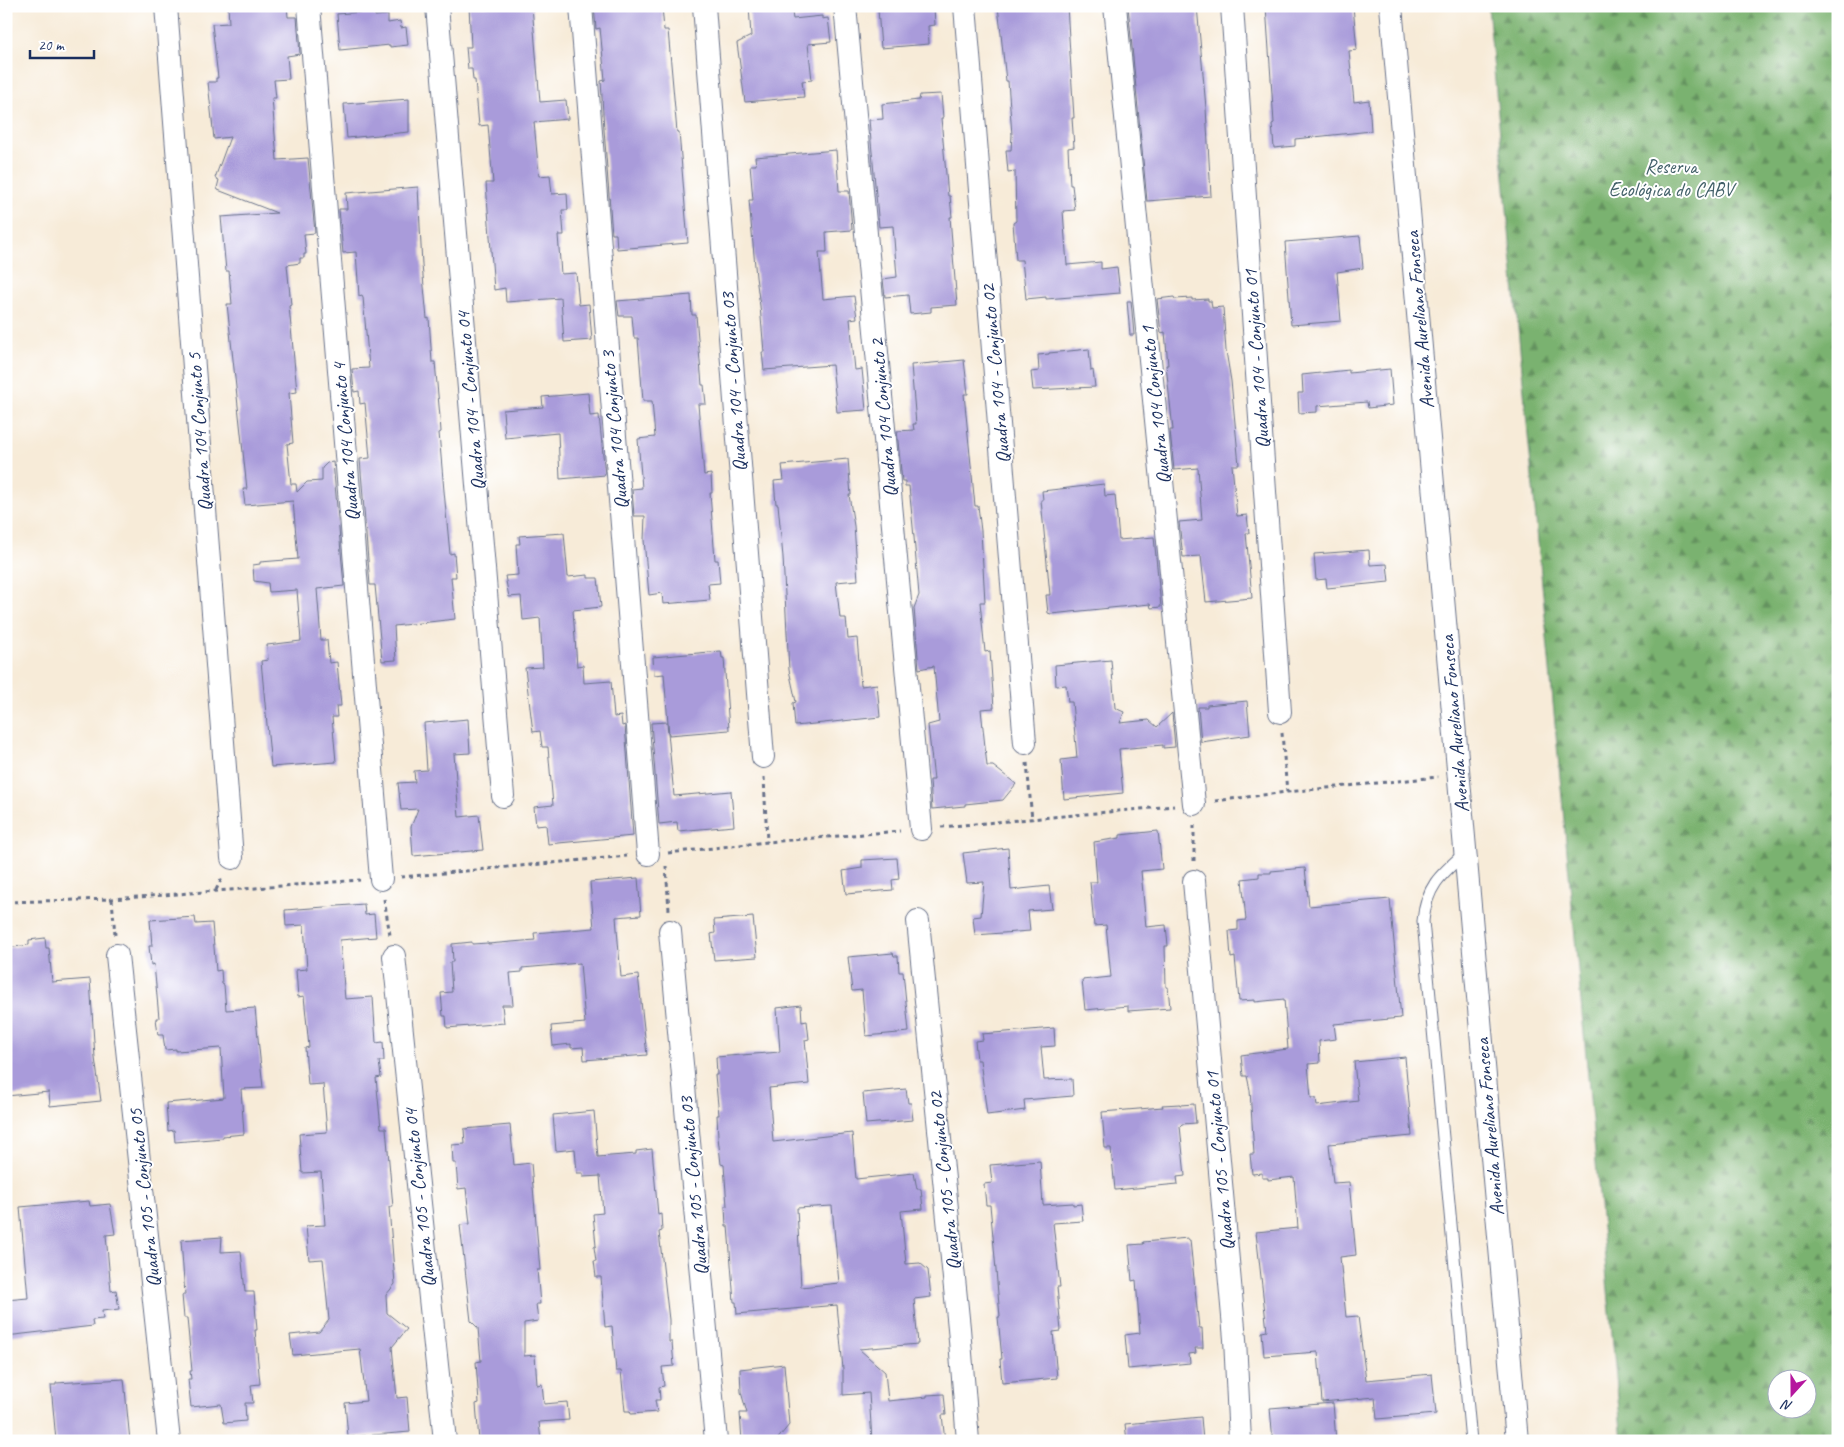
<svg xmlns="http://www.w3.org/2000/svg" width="1844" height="1447" font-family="Caveat,sans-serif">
  <defs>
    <pattern id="forest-firs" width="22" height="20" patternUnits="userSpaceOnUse" patternTransform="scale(1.25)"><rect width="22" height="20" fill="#7ab26f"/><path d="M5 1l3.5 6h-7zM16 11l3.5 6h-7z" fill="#63915e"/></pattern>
  </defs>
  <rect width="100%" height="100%" fill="#fff"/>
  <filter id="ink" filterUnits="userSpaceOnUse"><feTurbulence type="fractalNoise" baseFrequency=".02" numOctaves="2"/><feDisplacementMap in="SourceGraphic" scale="10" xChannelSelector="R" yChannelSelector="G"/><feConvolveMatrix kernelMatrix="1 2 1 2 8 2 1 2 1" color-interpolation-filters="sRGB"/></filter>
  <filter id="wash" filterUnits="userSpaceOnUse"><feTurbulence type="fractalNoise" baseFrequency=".0096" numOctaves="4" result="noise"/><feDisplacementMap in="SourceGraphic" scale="20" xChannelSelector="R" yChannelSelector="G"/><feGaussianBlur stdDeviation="1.12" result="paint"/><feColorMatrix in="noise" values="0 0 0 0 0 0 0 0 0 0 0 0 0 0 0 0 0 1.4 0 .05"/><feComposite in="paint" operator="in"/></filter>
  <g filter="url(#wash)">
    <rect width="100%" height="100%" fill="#f7ebd8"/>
    <path fill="url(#forest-firs)" stroke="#4a7066" fill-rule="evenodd" d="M1488,6h350v1435h-216zM1776,1380h30v30h-30z"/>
    <g id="blocks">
      <path fill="#a99bda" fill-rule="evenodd" d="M228,6h59l1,11h9l3,37 -13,2 2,23 -15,1 2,18h-4l5,62 31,-2 7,75 -11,1 2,20h-2v4h-4v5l-13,2 4,40 -2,1 8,86 -8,1 4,50 -6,1 4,40h5l1,8 10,-10 15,-1v-13l5,-5 6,-1 11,124 -27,3 4,51h6l2,23 8,-1 4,44h-5l1,11h-5l4,45 -65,5 -10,-106 7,-1 -1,-15 34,-4 -4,-51 -28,2 -1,-9 -14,-2 -1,-16 7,-1v-2l38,-3 -5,-58 -48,4 -2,-16h4l-20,-185h5l-3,-33h-3l-5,-54 56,-4 -59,-23 -1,-2 2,-8 -4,-2 15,-41 -16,2 -6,-57h8v-4h2l-6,-54 17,-1z
        M469,6h63l8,96 26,-2 2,19 -34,3 5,54 11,-1 2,19 15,-1 1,17h-6l2,25h-6l3,39 15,-1 3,32 10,-1 3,36 -28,2 -3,-44 -55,4 -1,-14 -11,2 -8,-107h7l-5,-58 -9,1 -4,-46h-2l-1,-11h-4l-2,-22h5z
        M594,6h2l1,2 65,-2 2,24h4l9,102h2l9,111 -71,6 -1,-15h-4l-8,-105 -3,-48 4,-1 -5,-52 -4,1z
        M749,6h42l2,13 29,-3v3l6,-1 3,24 -23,2 4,36 -10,1 2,16 -59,5 -8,-59 14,-7z
        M916,6h18l1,19 -7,1 1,18 -48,4 -3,-39z
        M998,6h69l7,112h-2l2,29 -6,1 2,37h2l3,25 -12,1 4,54 34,-3v7l16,-2 3,26 -74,6v-2l-20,2 -4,-39h-6l-3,-37 3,-2 -1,-50 -7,1 -2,-22h5l1,-15 -4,-54h-2z
        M1128,6h69l9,102 5,88 -64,5z
        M1266,6h87l4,44 -8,1 5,51 15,-2 2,31 -76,8v7l-21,2 -2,-24 2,-1z
        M375,11v5l13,-1v8l12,-2 1,7 5,-1 2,18 -18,2v-2l-50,5 -3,-36z
        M941,94l2,24h-2l7,78h2l2,21h-2l7,88 -26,2v5l-21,2 -2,-19 -23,2 -2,-18 14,-2 -4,-51 -14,1 -10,-107 14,-1 -1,-15 37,-4 1,-5z
        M409,99v33l-62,6 -3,-34z
        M836,150l3,41h10l3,39 -26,2 1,20h-8l4,47 31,-3 3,22 -7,1 5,51 7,-1 4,41 -29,2 -5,-47 -68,5 -2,-18h2l-4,-46 -4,-29 -7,-77h4l-3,-35h6l-1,-8z
        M418,187l4,78 5,54 2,-1 3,44h3l5,55 1,15 -2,1 5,58 6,63 4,-1 2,24h-5l4,42 -61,7 2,34 -14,1 -7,-76h-5l-10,-126 10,-1 -5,-55 -5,1 -1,-13 -5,1 -2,-23 17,-1 -6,-71 -1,-2 -3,1 -3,-44 -13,1 -4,-44h8l-1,-16z
        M1360,236l3,32 -26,4 4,49 -50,4 -6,-83z
        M691,295l1,20h4l6,70h2l2,19h-8l6,71 7,-1 1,19h-2l5,67h3l2,23 -12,1 2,16 -47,4 -1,-11 -13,2 -5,-55 1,-24h-11l-2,-27 10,-1 -4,-49 17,-2 -3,-36h-9l-5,-63h-4l-2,-22h-13l-2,-15z
        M1174,297l1,2 17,-1v2l16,-1v2h3l1,7 11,-1 3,44 5,30 8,84h-7l5,51 10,-1 2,18h-3l6,65 -46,4 -5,-46 -18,1 -4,-35 23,-2 -4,-52 -24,2 -4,-40h3l-7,-65h2l-3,-33 -4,1 -4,-34z
        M1127,301h4l3,34h-4z
        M1089,349l2,22 2,-1 2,17 -62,3 -2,-18 8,-1 -1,-16 11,-1v-1z
        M964,360l4,34h-4l11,112h3l3,25 4,71h-5l5,50 5,-1 4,57 -13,1 6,57h6l23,18 -13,16 -38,4v2l-33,3 -2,-29h4l-6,-55 11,-3 -5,-56 -15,3 -5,-61 5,-13 -5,-58 -5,-51h-4v-5h-3l-5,-50 17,-1 -1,-6h3l-5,-59z
        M1390,369l3,36 -25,3 -1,-6 -50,4v6l-18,1 -1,-20h5l-1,-18 47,-5v3z
        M588,393l2,23 9,-1 6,60 -45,4 -2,-46 -53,5 -2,-28 40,-3 -1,-10z
        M848,459l3,36h-2l5,31 4,54 -22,2 4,36h6l2,21 9,-1 4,48 16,-2 3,33 -85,9 -2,-23 3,-1 -7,-32 -6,-113 -5,-53h-2l-2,-23 10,-1 -2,-15z
        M1104,484l1,12 10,-1 4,45 35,-3 7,70 -10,1 -1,-4 -99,10 -3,-1 -2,-18h4l-9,-95h2l-1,-9z
        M564,533l4,44 20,-2v3h10l3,29 -28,3 4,56 6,-1 1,18 27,-2 3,36 7,-1 1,10 3,-1 8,111 -85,8 -2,-19 -10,1 -2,-19 19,-2 -5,-58h-6l-2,-16 -7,1 -8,-64 18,-1 -3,-49 -17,2 -2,-24 -12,1 -4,-21 13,-1 -2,-31h4l-1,-8z
        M1369,550l1,15 17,-1 2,18 -62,6 -1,-9 -10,1 -2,-26z
        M721,651l1,7h2l5,72 -60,5 -5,-61 -10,1 -1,-18z
        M1111,660l4,48 9,4 -4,11 29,-3 8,7 15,-14 3,34 -12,1v-3l-44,4 4,44 -59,6 -3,-39 16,-2 -5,-56h-4l-2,-17 -10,1 -1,-21z
        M1247,701l3,34 -49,7 -3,-35h9v-2z
        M468,719l2,34 -16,1 5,63 20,-2 4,35 -70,6 -2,-29 7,-18 -17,1 -3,-27 17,-1 -1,-11 13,-1 -3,-47z
        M667,722l7,74 57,-5 3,35 -56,5 -1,-9 -18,2 -8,-101z
        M1158,831l4,38 -21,2 5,56 20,-2 2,21h-3l1,41h2l2,21 -42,3v-5l-43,4 -3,-30 29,-3 -5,-52 -12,1 -4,-44h7l-3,-40 26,-4v-3z
        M1008,848l3,42 38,-4 3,23 -24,2 2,20 -55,4 -2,-18 8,-1 3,-34 -17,1 -4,-30z
        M897,858l2,21 -7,1 1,10 -47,4 -3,-23 19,-3v-8z
        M1305,868l4,38 81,-7 11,119 -67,6 2,15 -17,2 1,22 -12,1 3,34h5l1,8 41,-5 -4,-39 51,-5 7,79 -83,8 4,39 16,-1 7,73 -16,2 6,60 12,-1 8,64 66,-6 4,40 -59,5 -2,-22 -53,5 -4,-50 -54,4 -2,-24 5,-1 -11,-99 42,-4 -4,-51 -26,3v-2h-6v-5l-10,1 -2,-20h4l-4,-64 -3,-14h-4l-2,-21 47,-6 -4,-50 -29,3v-2l-16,1 -4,-44 -4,1 -2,-27 9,-1v-9l8,-1 -4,-41 17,-2v-4h12v-2z
        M638,878l3,37 -25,2 5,60 17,-2 9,80 -63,5 -1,-13 -12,1v-4l-18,2 -2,-20 34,-3 -5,-60 -58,5v4l-12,1 3,32h-11l2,18 -57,5 -1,-12h-3l-2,-23 11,-1 -2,-30h3l-1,-18 20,-2v2l16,-1v1l47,-4 -1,-7 60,-5 -4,-46z
        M364,904l1,11 9,-1 2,23 -36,3 5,59 28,-2 3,46 7,-1 1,19h-5l2,16 -5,1 5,50h5l7,79h-4l6,77 -9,11 1,18 20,16 -15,18 5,51 10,-1 3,35 -62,5 -3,-34 21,-2 -6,-52 -67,6 -3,-20 29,-3 10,-12 -6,-61 -14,1 -3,-34 19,-1 -4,-53 -19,1 -3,-39 28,-2 -4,-48 -15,1 -3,-37 4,-1 -5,-51 -6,1 -2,-27 11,-1 -3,-44 -18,1 -1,-16z
        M195,917l1,7 16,-1 4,48 5,-1 1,14 2,1 2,25 29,-2 8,80 -22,1 3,45 -21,2v2l-48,4 -1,-12 -6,1 -2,-28 58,-5 -3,-50 -45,3v-2l-11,1 -2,-15h-5l-2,-17h3l-5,-54 -3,1 -2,-19h3l-2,-26z
        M753,917l4,40 -43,3 -3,-26 4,-1 -1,-13z
        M45,938l1,10h3l3,34 38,-3 5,79 6,43 -51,5 -1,-14 -43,4v-148l23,-3v-5z
        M893,953l1,3h4l1,16h4l6,60 -43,4 -4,-46 -10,1 -4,-34z
        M801,1005l1,17 5,-1 2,18 -4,1 4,44 -40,4 4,54 79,-9 4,46 58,-6 3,16h4l2,20 -22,2 5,53 14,-1 8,7 3,27 -17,2 4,45 -59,5 26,23 3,29 39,-4v-2l17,-1 2,21h-4l3,26h-73l-3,-48 -26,2v-26l-6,-64 -100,9 -1,-12h-2l-6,-76h-2l-1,-20h2l-3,-41 -3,-1 -3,-27 -1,-22h2l-4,-40h2l-1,-18 64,-5 -3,-44zM832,1206l7,77 -38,4 -4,-79z
        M1054,1028l1,18 -14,1 3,33 28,-1 1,17 -49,4 1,10 -38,5 -7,-55h-3l-2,-19 8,-1 -1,-6z
        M906,1089l2,14h3l2,17 -47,4 -3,-31z
        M1180,1104v1l14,-1 2,19 -14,1 -2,2 5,50 -8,1 1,7 -63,6 -4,-42h-6l-3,-36 61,-5 -1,-2z
        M594,1111l4,46 38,-3v-3l16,-2 6,66 3,-1 1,17 -3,1 10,88v22h3l2,24 -12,1 2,19 -5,1 1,13h-5l2,12 -26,2 -1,-3h-5l-4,-40h-5l-4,-45 -7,1 -4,-50h-5l-2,-16h2l-2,-14 2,-1 -3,-32 10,-1 -3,-37 -17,1v-4h-6l-2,-24 -19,2 -3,-36z
        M510,1125l4,40 17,-2 9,107h-3l3,34h-4l2,17 -14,2v33l11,-1 2,30 5,-1 2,20 23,-2 2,18 -30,2 2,19h-62l-3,-37 3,-1 -3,-41 5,-1 -3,-33 -7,-7 -11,-96 10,-1 -4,-36 -8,1 -2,-26h-3l-1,-18 13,-1 -1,-15z
        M1040,1161l3,44 30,-2v2l8,-1 2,17 -30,2 7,64h-3l4,44 -8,1 4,46 -55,5 -2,-24h2l-4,-42h2l-6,-70 -4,-42h-4l-2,-21 8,-1 -2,-18z
        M89,1201l1,5 20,-2 5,30 -9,1 5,56 5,-1 3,19 -17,2 1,8 -11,1 1,6 -87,10v-36l22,-2 -8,-91z
        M222,1237l-1,15 20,-1 4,41h9l3,38h-2l5,54 -9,1 2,18h-8l1,18 -22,2 -3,-19 -30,3 -3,-28h3l-1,-8h2l-5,-53h-3l-2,-23h3l-4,-55z
        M1188,1238v2h2l9,88h3l1,20h-8l1,5 -7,1 1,9 -62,6 -3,-34 15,-2 -4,-53 -4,1 -3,-36 15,-1 -1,-2z
        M784,1364l5,61 -13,16h-34l-2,-28h7l-6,-21 -1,-23z
        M124,1379l6,62h-74l-5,-56h5v-2z
        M1333,1403l3,38h-63l-3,-33z
        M1201,1417l2,24h-76l-2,-17z"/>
    </g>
  </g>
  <g filter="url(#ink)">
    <use href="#blocks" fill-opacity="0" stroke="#687189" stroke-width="1"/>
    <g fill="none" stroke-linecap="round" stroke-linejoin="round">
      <defs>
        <path id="service" d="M1465,853c-25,22 -39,34 -42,68l48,520"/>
        <path id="minor" d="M166,6l66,852
          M309,6l72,873
          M437,6l66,790
          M581,6l67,848
          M704,6l59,751
          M845,6l76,823
          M965,6l60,737
          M1115,6l79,798
          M1232,6l48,706
          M1391,6l126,1435
          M1194,881l41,458 5,102
          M918,921l41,407 9,113
          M670,931l46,510
          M117,955l52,486
          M394,956l51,485"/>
      </defs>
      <use href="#service" stroke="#687189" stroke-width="13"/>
      <use href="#minor" stroke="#687189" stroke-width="24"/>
      <path stroke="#687189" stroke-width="3" stroke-dasharray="4 4" stroke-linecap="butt" d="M1282,733l5,59
        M1027,763l5,57
        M764,777l3,65
        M1215,801l72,-9 151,-15
        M1194,825v36
        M941,827l233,-21
        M668,853l99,-11 133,-11
        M666,866l3,44
        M401,877l226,-21
        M216,890l7,-14
        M112,899l3,36
        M384,899l6,36
        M6,902l106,-3 248,-19"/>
      <use href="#service" stroke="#fff" stroke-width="11"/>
      <use href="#minor" stroke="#fff" stroke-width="22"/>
    </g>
  </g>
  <g text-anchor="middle" stroke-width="4" stroke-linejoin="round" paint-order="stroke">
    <g font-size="20" fill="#415f68" stroke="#fff">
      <text x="1671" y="173">Reserva<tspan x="1671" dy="23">Ecológica do CABV</tspan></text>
    </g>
    <g font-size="20" fill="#1b2f5e" stroke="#fff">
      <text transform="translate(1419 320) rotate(-95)" y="7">Avenida Aureliano Fonseca</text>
      <text transform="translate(1256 359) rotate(-94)" y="7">Quadra 104 - Conjunto 01</text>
      <text transform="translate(995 374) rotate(-95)" y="7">Quadra 104 - Conjunto 02</text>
      <text transform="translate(733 382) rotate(-94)" y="7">Quadra 104 - Conjunto 03</text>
      <text transform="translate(470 401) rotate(-95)" y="7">Quadra 104 - Conjunto 04</text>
      <text transform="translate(1155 405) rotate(-96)" y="7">Quadra 104 Conjunto 1</text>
      <text transform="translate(883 418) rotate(-95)" y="7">Quadra 104 Conjunto 2</text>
      <text transform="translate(614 430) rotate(-95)" y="7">Quadra 104 Conjunto 3</text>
      <text transform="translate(199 432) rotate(-94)" y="7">Quadra 104 Conjunto 5</text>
      <text transform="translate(345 442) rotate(-95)" y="7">Quadra 104 Conjunto 4</text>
      <text transform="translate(1454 724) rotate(-95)" y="7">Avenida Aureliano Fonseca</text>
      <text transform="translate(1489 1127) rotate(-95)" y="7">Avenida Aureliano Fonseca</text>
      <text transform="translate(1219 1161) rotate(-95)" y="7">Quadra 105 - Conjunto 01</text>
      <text transform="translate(944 1181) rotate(-96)" y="7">Quadra 105 - Conjunto 02</text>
      <text transform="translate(693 1186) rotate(-95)" y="7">Quadra 105 - Conjunto 03</text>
      <text transform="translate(144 1198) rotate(-96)" y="7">Quadra 105 - Conjunto 05</text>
      <text transform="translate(419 1198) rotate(-96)" y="7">Quadra 105 - Conjunto 04</text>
    </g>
  </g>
  <rect width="1844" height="1447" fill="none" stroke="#fff" stroke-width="25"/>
  <g transform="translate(1792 1394) rotate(201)"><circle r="24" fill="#ffffff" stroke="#a4acbf"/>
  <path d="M0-4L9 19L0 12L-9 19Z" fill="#b5179e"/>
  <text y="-8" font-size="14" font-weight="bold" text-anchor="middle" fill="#1b2f5e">N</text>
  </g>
  <path d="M30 50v8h64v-8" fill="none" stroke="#1b2f5e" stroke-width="2.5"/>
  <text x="38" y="50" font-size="15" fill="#1b2f5e" stroke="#ffffff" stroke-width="4" paint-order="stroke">20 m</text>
</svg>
